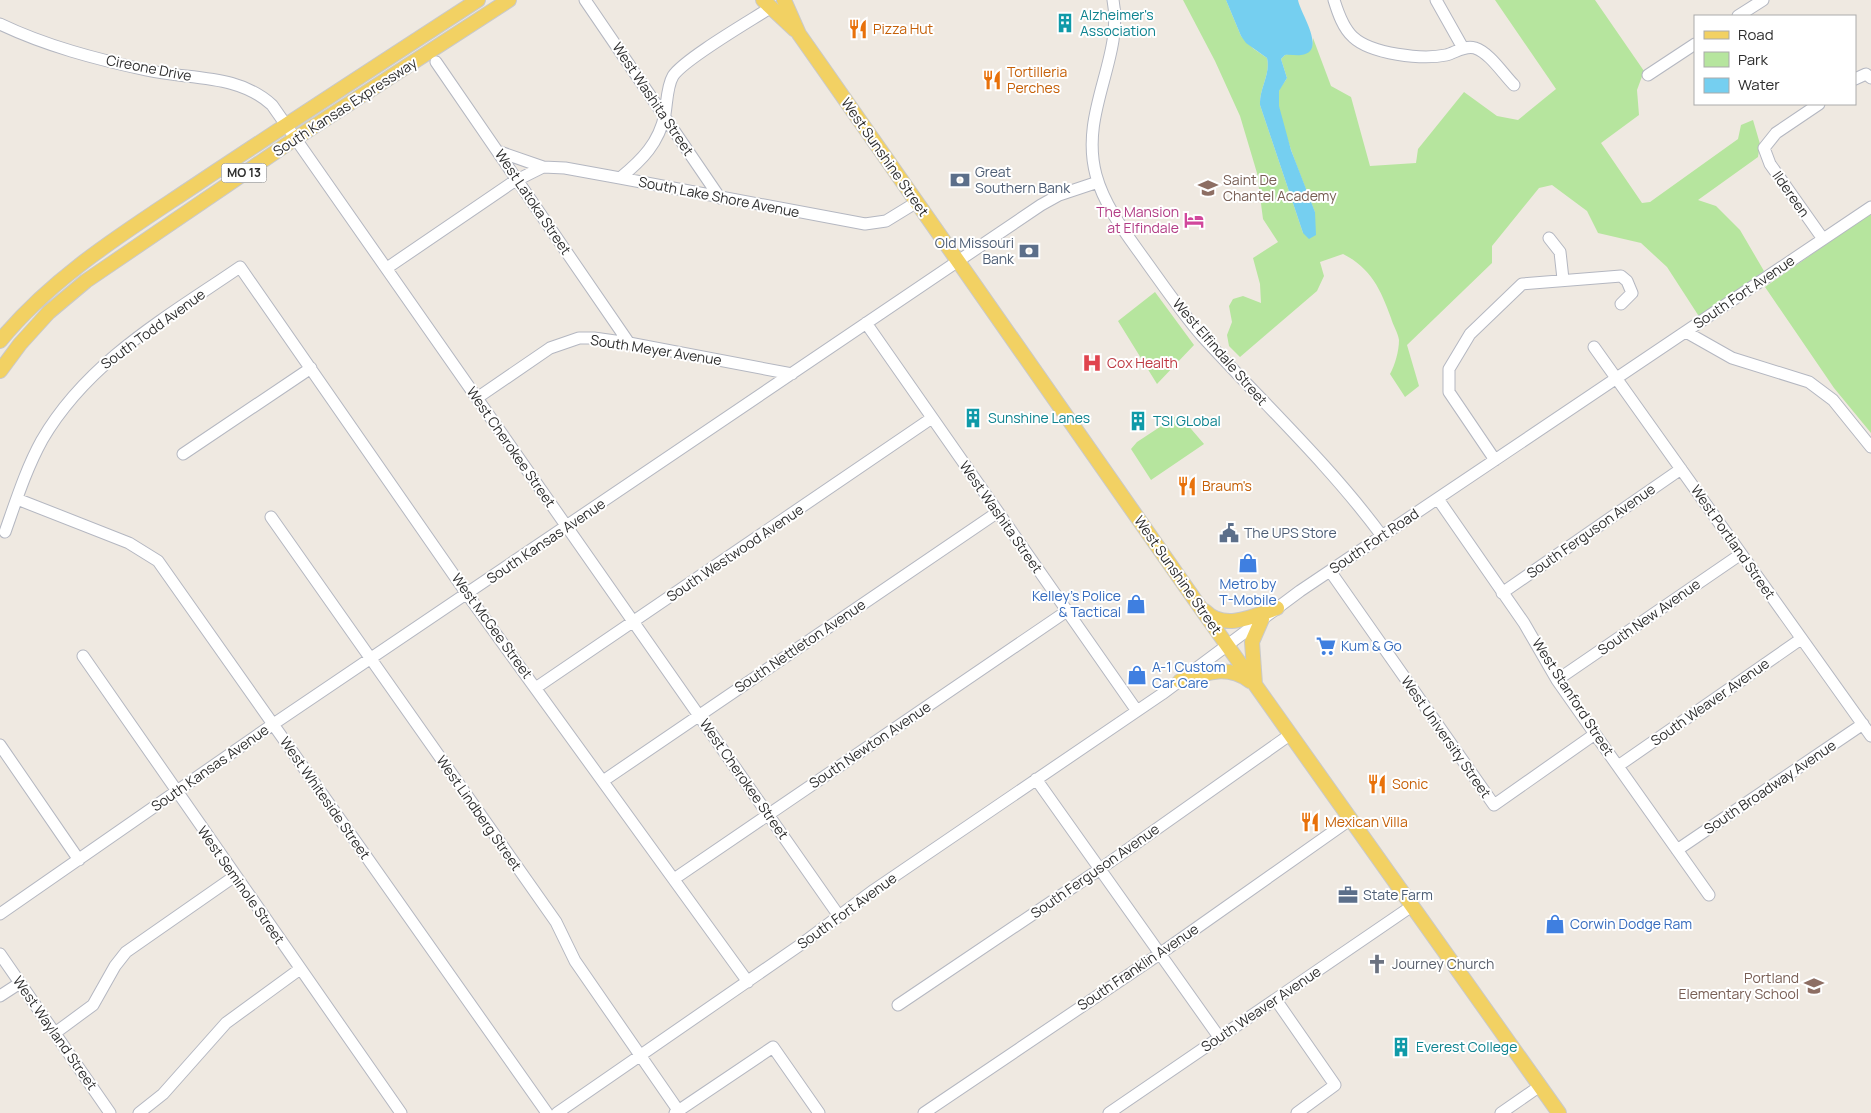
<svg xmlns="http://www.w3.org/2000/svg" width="1871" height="1113" font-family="Manrope,sans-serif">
  <rect width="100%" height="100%" fill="#efe9e1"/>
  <path fill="#b6e59e" d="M1183,0h43l15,36 13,13 13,9c4,16 -8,31 -7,47l43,128 12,-21c-8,-22 -43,-102 -36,-121 1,-4 6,-9 8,-13l-6,-19 4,-4 27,-8 1,-9 18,48 20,11 19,69 46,-3 2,-14 46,-57 33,24 21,4 38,-31 -61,-89h100l49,71 -7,19 2,25 -38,28 41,60 8,-1 88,-63 3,-14 12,-5 7,24 -2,13 -60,43 18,6 24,24 24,41 -64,47 -33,-51 -26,-24 -43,-10 -11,-22 -35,-26 -13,3 -47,58v17l-85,82 12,41 -14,11 -15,-23c5,-9 9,-23 9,-34 -1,-7 -6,-15 -8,-22 -10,-28 -20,-50 -48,-64l-23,8 4,14 -7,15 -77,66 -11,-11 -2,-11 5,-13 -3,-16 4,-7 10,-3 18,7 -1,-19 -7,-26 25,-16 -15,-23 -6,-46 -17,-57 -25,-55z
    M1871,213v220l-37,-45 -69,-101z
    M1155,292l39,53 -37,39 -39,-63z
    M1180,416l24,28 -53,36 -20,-31 6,-7 38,-25z"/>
  <path fill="#75cff0" d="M1226,0h72c2,13 30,52 3,55 -5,1 -11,-1 -16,0l-4,4 6,19 -8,13v15l12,44 24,62 1,23 -7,4 -6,-6 -43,-128c-1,-16 11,-31 7,-47l-21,-15 -5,-7z"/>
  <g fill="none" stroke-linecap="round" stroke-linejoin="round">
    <defs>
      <path id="minor" d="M585,0l135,198
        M1113,0c11,58 -34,112 -17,175 9,33 32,61 51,88 18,25 35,50 55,73 60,66 127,128 180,200
        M1334,0c4,13 9,28 19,37 18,17 69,23 93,18 9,-2 18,-10 29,-7 15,5 28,26 39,37
        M1436,0l27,48
        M1738,16l25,-16
        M0,24c46,22 96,35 146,46 43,10 91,3 126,35l567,811
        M436,62l193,281
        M1648,75l47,-31
        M1855,79l11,-5 5,4
        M1819,104l-43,29 -12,15 6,16 53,75
        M500,152l43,15
        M620,178c22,-18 39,-35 45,-64 2,-12 2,-28 8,-38 11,-17 77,-55 97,-68
        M1549,238l11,14 3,27
        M387,268l126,-86 30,-15 22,1 55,10 245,46 21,-3 31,-19
        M866,323l271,388
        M1686,332l46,26 77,24 24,18 38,47
        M1594,347l277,389
        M477,398l73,-50 29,-10h15l35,5 163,31
        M183,454l128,-86
        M1495,460l-46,-68v-23l21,-35 52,-50 99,-8 6,5 5,12 -11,11
        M17,499l112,44 29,18 389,552
        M1438,499l86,124 33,57 38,54 114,161
        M271,517l285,405 19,39 105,152
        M5,532c11,-31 21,-63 37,-92 46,-79 125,-123 198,-173l227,327 281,388
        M1330,571l164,234 101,-71
        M1502,593l179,-124
        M83,656l318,457
        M1557,680l184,-126
        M537,687l395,-269
        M0,745l79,115
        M1618,766l183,-127
        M1036,779l183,258
        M603,781l395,-269
        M1677,850l186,-126
        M674,879l393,-268
        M0,914l272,-189 769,-520 18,-10 39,-13
        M0,954l110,159
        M0,996l20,-13
        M1276,1000l59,85 -38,28
        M898,1005l202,-136 191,-135
        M55,1033l38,-28 22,-39 11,-14 109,-76
        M139,1113l24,-19 63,-71 74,-54
        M557,1113l246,-170 71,-53 288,-196 138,-103 571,-384
        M675,1113l98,-66 46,66
        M924,1113l237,-160 190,-134
        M1109,1113l303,-207
        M1501,1113l39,-27"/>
      <path id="major" d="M763,0l32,30
        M784,0l15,34 26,37 370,529 364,513
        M0,341c54,-66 127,-110 197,-157 93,-62 187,-123 281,-184
        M0,371l20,-27 29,-32 37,-31 210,-143 213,-138
        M1205,611c19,20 49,5 72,-3
        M1180,681c25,-8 47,-17 70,0
        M1255,684l-3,-42 10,-23"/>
    </defs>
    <use href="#minor" stroke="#b4b7c1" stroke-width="13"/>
    <use href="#major" stroke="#c9c9c9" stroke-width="16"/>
    <use href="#minor" stroke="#fff" stroke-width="11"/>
    <use href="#major" stroke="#f2d163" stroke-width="14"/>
  </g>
  <defs>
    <symbol id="building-bare" viewBox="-9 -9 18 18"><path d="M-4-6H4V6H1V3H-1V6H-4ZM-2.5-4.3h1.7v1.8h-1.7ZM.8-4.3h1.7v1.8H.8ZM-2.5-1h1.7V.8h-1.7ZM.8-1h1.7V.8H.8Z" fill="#0f9aa8" stroke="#fff" stroke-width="2.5" paint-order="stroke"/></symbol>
    <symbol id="restaurant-bare" viewBox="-9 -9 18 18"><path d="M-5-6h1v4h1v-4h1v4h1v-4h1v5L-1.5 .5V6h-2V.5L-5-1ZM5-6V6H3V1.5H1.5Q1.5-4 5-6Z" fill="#e8710a" stroke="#fff" stroke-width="2.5" paint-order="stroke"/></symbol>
    <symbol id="bank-bare" viewBox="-9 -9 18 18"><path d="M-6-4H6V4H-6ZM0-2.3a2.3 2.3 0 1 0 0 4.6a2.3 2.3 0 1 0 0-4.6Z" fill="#5c6f8a" stroke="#fff" stroke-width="2.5" paint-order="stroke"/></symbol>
    <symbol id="school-bare" viewBox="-9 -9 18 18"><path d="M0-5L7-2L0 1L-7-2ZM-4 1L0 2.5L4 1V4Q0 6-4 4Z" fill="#8d6e63" stroke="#fff" stroke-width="2.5" paint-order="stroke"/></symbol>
    <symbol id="hotel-bare" viewBox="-9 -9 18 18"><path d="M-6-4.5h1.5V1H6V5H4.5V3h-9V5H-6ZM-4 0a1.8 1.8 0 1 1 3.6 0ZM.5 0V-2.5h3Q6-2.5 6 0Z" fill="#d1479c" stroke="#fff" stroke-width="2.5" paint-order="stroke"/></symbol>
    <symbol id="hospital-bare" viewBox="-9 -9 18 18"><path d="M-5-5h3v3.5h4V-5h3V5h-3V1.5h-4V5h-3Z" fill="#e0444e" stroke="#fff" stroke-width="2.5" paint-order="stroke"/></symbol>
    <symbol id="civic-bare" viewBox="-9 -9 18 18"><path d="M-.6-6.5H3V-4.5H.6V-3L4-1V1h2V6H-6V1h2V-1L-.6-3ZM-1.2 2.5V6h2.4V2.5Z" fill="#5c6f8a" stroke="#fff" stroke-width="2.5" paint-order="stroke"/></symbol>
    <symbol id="shop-bare" viewBox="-9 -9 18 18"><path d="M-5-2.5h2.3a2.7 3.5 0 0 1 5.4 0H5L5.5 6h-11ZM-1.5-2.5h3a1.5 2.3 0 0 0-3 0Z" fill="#3f7fe0" stroke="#fff" stroke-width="2.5" paint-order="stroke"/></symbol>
    <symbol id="supermarket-bare" viewBox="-9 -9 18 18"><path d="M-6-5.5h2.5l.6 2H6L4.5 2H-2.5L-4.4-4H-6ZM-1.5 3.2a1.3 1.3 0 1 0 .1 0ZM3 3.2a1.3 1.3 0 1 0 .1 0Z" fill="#3f7fe0" stroke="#fff" stroke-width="2.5" paint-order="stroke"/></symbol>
    <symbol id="office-bare" viewBox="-9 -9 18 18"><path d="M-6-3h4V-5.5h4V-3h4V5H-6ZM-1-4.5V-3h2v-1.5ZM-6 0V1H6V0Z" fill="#5c6f8a" stroke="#fff" stroke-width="2.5" paint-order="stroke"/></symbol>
    <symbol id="church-bare" viewBox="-9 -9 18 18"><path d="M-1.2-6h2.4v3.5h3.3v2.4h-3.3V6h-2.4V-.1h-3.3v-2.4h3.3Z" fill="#6b7280" stroke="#fff" stroke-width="2.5" paint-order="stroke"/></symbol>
  </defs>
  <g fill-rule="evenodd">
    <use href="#building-bare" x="1051" y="9" width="28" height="28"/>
    <use href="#restaurant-bare" x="844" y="15" width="28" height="28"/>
    <use href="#restaurant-bare" x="978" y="66" width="28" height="28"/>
    <use href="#bank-bare" x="946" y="166" width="28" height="28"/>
    <use href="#school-bare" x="1194" y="174" width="28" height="28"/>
    <use href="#hotel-bare" x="1180" y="206" width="28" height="28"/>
    <use href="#bank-bare" x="1015" y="237" width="28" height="28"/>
    <use href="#hospital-bare" x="1078" y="349" width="28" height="28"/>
    <use href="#building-bare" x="959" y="404" width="28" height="28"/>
    <use href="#building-bare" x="1124" y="407" width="28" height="28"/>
    <use href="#restaurant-bare" x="1173" y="472" width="28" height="28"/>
    <use href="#civic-bare" x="1215" y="519" width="28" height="28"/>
    <use href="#shop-bare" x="1234" y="549" width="28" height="28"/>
    <use href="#shop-bare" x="1122" y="590" width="28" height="28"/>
    <use href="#supermarket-bare" x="1312" y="632" width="28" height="28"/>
    <use href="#shop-bare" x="1123" y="661" width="28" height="28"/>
    <use href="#restaurant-bare" x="1363" y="770" width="28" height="28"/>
    <use href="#restaurant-bare" x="1296" y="808" width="28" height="28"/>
    <use href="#office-bare" x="1334" y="881" width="28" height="28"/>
    <use href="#shop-bare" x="1541" y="910" width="28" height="28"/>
    <use href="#church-bare" x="1363" y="950" width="28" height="28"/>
    <use href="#school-bare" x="1800" y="972" width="28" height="28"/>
    <use href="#building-bare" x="1387" y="1033" width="28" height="28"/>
  </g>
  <g text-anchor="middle" stroke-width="4" stroke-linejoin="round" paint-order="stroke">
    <rect fill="#fff" stroke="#6d6d6d" stroke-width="1" x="221.5" y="163.5" width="45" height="19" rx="4"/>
    <g font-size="12" font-weight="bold" fill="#2e2e2e">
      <text x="244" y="177">MO 13</text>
    </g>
    <g font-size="14" fill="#0d838f" stroke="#fff" text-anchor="start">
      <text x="1080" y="20">Alzheimer's<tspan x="1080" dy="16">Association</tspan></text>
      <text x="988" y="423">Sunshine Lanes</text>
      <text x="1153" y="426">TSI GLobal</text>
      <text x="1416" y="1052">Everest College</text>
    </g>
    <g font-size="14" fill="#c56008" stroke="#fff" text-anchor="start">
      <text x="873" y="34">Pizza Hut</text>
      <text x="1007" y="77">Tortilleria<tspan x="1007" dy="16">Perches</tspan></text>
      <text x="1202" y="491">Braum's</text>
      <text x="1392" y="789">Sonic</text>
      <text x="1325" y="827">Mexican Villa</text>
    </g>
    <g font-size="14" fill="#2e2e2e" stroke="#fff">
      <text transform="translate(149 68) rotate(11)" y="5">Cireone Drive</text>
      <text transform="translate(653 99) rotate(56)" y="5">West Washita Street</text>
      <text transform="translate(345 107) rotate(-33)" y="5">South Kansas Expressway</text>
      <text transform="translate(885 157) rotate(55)" y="5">West Sunshine Street</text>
      <text transform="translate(1791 194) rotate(55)" y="5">Ildereen</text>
      <text transform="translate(719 197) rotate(11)" y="5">South Lake Shore Avenue</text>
      <text transform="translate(533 202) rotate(56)" y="5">West Latoka Street</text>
      <text transform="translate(1744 292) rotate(-34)" y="5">South Fort Avenue</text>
      <text transform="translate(153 329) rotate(-36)" y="5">South Todd Avenue</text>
      <text transform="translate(656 350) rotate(9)" y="5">South Meyer Avenue</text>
      <text transform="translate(1220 352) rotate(49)" y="5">West Elfindale Street</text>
      <text transform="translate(511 447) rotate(55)" y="5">West Cherokee Street</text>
      <text transform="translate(1001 517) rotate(55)" y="5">West Washita Street</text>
      <text transform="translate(1591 531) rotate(-35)" y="5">South Ferguson Avenue</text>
      <text transform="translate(546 541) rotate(-34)" y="5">South Kansas Avenue</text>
      <text transform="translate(1374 541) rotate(-34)" y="5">South Fort Road</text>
      <text transform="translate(1733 542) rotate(55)" y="5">West Portland Street</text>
      <text transform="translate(735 553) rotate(-34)" y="5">South Westwood Avenue</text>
      <text transform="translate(1178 575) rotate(55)" y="5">West Sunshine Street</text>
      <text transform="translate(1649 617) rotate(-35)" y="5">South New Avenue</text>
      <text transform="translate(492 626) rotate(54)" y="5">West McGee Street</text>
      <text transform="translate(800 646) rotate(-34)" y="5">South Nettleton Avenue</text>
      <text transform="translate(1573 697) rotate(57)" y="5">West Stanford Street</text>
      <text transform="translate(1710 702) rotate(-35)" y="5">South Weaver Avenue</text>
      <text transform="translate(1446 737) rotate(55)" y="5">West University Street</text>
      <text transform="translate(870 745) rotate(-34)" y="5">South Newton Avenue</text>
      <text transform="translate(210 768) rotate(-35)" y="5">South Kansas Avenue</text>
      <text transform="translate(744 779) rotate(55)" y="5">West Cherokee Street</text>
      <text transform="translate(1770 787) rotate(-34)" y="5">South Broadway Avenue</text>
      <text transform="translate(325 798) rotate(55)" y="5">West Whiteside Street</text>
      <text transform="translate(479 813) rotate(55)" y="5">West Lindberg Street</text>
      <text transform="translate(1095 871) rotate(-35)" y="5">South Ferguson Avenue</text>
      <text transform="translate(241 885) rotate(55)" y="5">West Seminole Street</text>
      <text transform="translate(847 911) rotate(-36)" y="5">South Fort Avenue</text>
      <text transform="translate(1138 967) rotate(-34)" y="5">South Franklin Avenue</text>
      <text transform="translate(1261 1009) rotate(-34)" y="5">South Weaver Avenue</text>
      <text transform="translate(55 1033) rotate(55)" y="5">West Wayland Street</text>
    </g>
    <g font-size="14" fill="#4e5e75" stroke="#fff" text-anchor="start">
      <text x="975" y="177">Great<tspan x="975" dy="16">Southern Bank</tspan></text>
      <text x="1014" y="248" text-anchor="end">Old Missouri<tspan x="1014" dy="16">Bank</tspan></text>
      <text x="1244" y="538">The UPS Store</text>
      <text x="1363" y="900">State Farm</text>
    </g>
    <g font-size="14" fill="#785e54" stroke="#fff" text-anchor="start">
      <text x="1223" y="185">Saint De<tspan x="1223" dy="16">Chantel Academy</tspan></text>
      <text x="1799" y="983" text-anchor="end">Portland<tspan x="1799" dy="16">Elementary School</tspan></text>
    </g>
    <g font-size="14" fill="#b23c85" stroke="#fff" text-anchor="end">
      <text x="1179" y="217">The Mansion<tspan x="1179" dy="16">at Elfindale</tspan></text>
    </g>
    <g font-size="14" fill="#be3a42" stroke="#fff" text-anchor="start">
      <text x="1107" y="368">Cox Health</text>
    </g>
    <g font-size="14" fill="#366cbe" stroke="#fff" text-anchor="start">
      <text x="1248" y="589" text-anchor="middle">Metro by<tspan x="1248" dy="16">T-Mobile</tspan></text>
      <text x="1121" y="601" text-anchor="end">Kelley's Police<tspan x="1121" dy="16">&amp; Tactical</tspan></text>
      <text x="1341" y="651">Kum &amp; Go</text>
      <text x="1152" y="672">A-1 Custom<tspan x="1152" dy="16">Car Care</tspan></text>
      <text x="1570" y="929">Corwin Dodge Ram</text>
    </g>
    <g font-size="14" fill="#5b616d" stroke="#fff" text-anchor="start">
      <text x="1392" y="969">Journey Church</text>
    </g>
  </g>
  <rect x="1694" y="15" width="162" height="90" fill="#ffffff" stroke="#ababab"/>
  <rect x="1704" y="31" width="25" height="8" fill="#f2d163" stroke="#ababab"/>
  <text x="1738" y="40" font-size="15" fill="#2e2e2e">Road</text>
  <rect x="1704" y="52" width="25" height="15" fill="#b6e59e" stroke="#ababab"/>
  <text x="1738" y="65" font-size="15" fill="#2e2e2e">Park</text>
  <rect x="1704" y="78" width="25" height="15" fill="#75cff0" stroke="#ababab"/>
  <text x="1738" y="90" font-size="15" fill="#2e2e2e">Water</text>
</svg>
